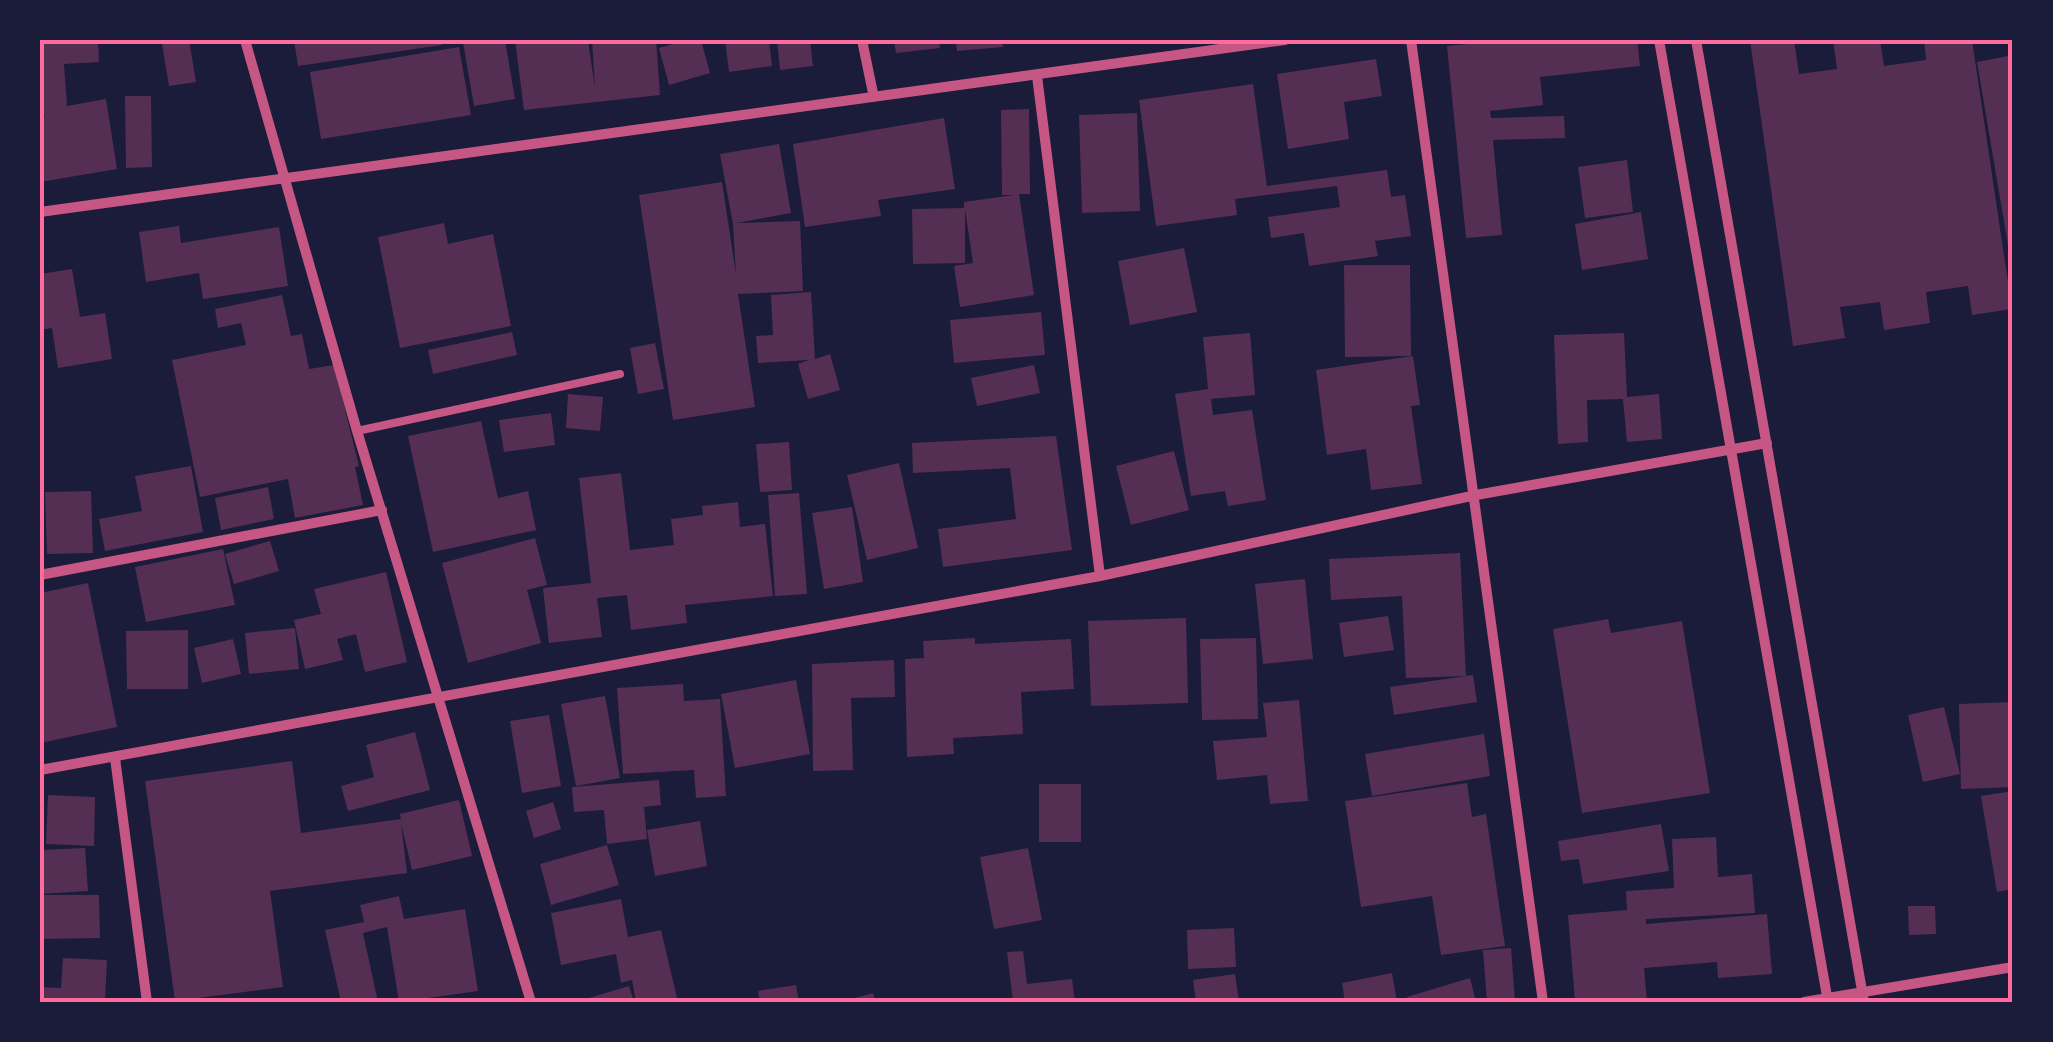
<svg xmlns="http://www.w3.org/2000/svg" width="2053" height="1042" font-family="Quicksand,sans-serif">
  <rect width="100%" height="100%" fill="#1b1b3a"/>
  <path fill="#542f53" d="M40,40h58l1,22 -35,2 3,42 39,-7 11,70 -77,13v-64l5,-1 -5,-9z
    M189,40l7,42 -27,4 -7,-42z
    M294,40h148v5l-144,21z
    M505,40l10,59 -41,7 -11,-64z
    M515,40h73l7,48 -3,-48h64l4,55 -136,15z
    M686,40h15l9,33 -41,12 -10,-37z
    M725,40h44l3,26 -43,6z
    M777,40h33l3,26 -33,4z
    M894,40h45l1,8 -44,5z
    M956,40h46l1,7 -46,4z
    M1510,40h127l3,26 -100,11 3,28 -53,6 1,7 73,-2 1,22 -72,2 9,95 -36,3 -19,-192z
    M1750,40h44l5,34 38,-5 -4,-29h47l4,26 42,-6 -2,-20h48l40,269 -40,6 -4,-29 -42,6 4,31 -46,7 -4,-28 -40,5 5,31 -52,8z
    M459,47l12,68 -150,24 -11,-67z
    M2013,55v208h-2l-34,-201z
    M1376,59l6,37 -38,6 5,37 -61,10 -11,-75z
    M1253,84l14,102 120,-16 4,27 14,-2 6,41 -36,5 3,15 -69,10 -5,-33 -33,5 -3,-21 72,-10 -3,-21 -102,13 2,16 -81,11 -17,-126z
    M125,96h26l1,71 -26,1z
    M1029,109l1,85h-11l15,101 -74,12 -6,-41 19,-3 -8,-54v54l-52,1 -1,-55 52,-1v-6l50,-7h-12l-1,-85z
    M1137,113l3,98 -58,2 -3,-98z
    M944,118l11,71 -77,11 3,16 -76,11 -12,-83z
    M779,144l12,69 -55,10 64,-2 3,70 -65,3 17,113 -82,13 -34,-225 83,-13 14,92 -3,-50 -13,-70z
    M1627,160l6,52 -48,6 -7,-51z
    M1641,212l7,47 -66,11 -7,-46z
    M444,223l4,21 45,-10 18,92 -111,22 -22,-111z
    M179,226l2,17 98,-16 9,59 -85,13 -4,-26 -53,9 -7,-50z
    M1184,248l13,64 -67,13 -12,-64z
    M1344,265h66l1,91 -66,1z
    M72,269l8,48 25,-4 7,46 -54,9 -6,-40 -12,2v-56z
    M811,292l4,67 15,-5 10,36 -32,9 -10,-35 11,-4 -51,3 -2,-27 17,-1 -2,-40z
    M282,295l9,41 11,-2 7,35 25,-4 25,101 -4,1 8,38 -68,13 -7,-39 -88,18 -28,-137 74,-15 -5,-22 -23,5 -3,-19z
    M1041,312l4,43 -91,8 -4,-43z
    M512,332l5,23 -84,19 -5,-24z
    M1250,333l5,62 -44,4 2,16 39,-5 14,90 -38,6 -3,-15 -34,5 -16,-102 33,-5 -5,-52z
    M1624,333l3,64 32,-3 3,45 -35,3 -4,-43 -36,1 1,42 -30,2 -4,-109z
    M655,343l9,46 -26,5 -8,-46z
    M1413,356l7,49 -9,1 11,78 -51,6 -5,-41 -39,6 -11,-85z
    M1034,365l6,28 -63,13 -6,-28z
    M568,394l35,3 -3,34 -34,-3z
    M551,413l4,32 -51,7 -5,-32z
    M481,421l17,77 30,-7 8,39 -103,22 -25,-116z
    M1056,436l16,114 -129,17 -5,-38 78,-10 -6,-51 -97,5 -1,-30z
    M789,442l3,48 -32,2 -4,-48z
    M1174,451l15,59 -58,15 -15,-59z
    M899,463l19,85 -51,12 -20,-85z
    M191,466l12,66 -98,19 -6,-32 43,-8 -7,-35z
    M621,473l9,77 44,-5 -3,-26 32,-4 -1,-9 36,-4 2,25 25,-3 8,72 -88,9 2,18 -56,7 -4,-35 -30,3 5,39 -53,6 -6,-55 48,-5 -12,-105z
    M268,487l6,32 -53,11 -6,-32z
    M91,491l2,62 -46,1 -2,-62z
    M799,493l8,101 -32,2 -7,-101z
    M852,507l11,75 -39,7 -12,-76z
    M535,538l12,47 -20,5 14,53 -73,20 -26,-100z
    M270,541l9,30 -45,13 -9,-30z
    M223,549l12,56 -89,17 -11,-55z
    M1460,553l6,123 -60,2 -4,-82 -71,4 -2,-41z
    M386,572l21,90 -42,10 -9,-38 -19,5 6,21 -38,9 -11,-49 27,-6 -7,-25z
    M1305,579l8,80 -50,5 -8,-80z
    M88,583l29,144 -77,16v-150z
    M1388,616l6,34 -50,7 -5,-34z
    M1186,618l2,85 -97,3 -3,-85z
    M1608,619l3,14 71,-12 28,172 -128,20 -29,-184z
    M295,628l4,41 -50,5 -4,-41z
    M188,630v59h-61l-1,-58z
    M975,638v6l96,-5 3,50 -53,3 2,42 -70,4 1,16 -47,3 -2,-98 19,-1 -1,-17z
    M1256,638l2,81 -56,1 -2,-81z
    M233,639l8,35 -39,9 -8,-35z
    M894,660l1,37 -44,1 2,72 -40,1 -1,-107z
    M1473,675l4,27 -83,13 -4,-28z
    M796,680l14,74 -75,14 -14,-74z
    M683,684l1,17 36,-2 6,97 -30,2 -2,-28 -71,4 -6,-86z
    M605,696l15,82 -44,8 -15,-82z
    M1299,700l9,101 -38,3 -3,-29 -50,5 -4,-39 54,-4 -4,-34z
    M2013,702v85l-52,2 -2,-85z
    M1944,707l16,67 -37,8 -15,-67z
    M549,715l12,71 -39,7 -12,-72z
    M415,732l15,58 -82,21 -7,-25 33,-9 -8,-32z
    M1484,734l6,42 -118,20 -7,-42z
    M292,761l9,72 100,-14 -1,-5 59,-14 13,56 -60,14 -11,-47 6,50 -137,18 13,96 -108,14 -30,-220z
    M659,780l2,25 -17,2 3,32 -40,5 -3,-34 -30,2 -2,-25z
    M1467,783l5,34 14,-3 19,132 -64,9 -9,-59 -71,11 -16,-106z
    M1039,784h42v58h-42z
    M2013,791v98l-16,3 -16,-96z
    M48,795l47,2 -1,49 -48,-2z
    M553,802l8,27 -27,9 -8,-27z
    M700,821l7,45 -52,10 -8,-46z
    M1661,824l8,47 -86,13 -4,-25 -18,2 -3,-20z
    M1716,837l2,40 34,-3 3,39 -109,6v5l121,-10 5,60 -54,4 -1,-16 -73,6 3,34h-72l-7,-87 59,-5 -1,-19 48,-3 -2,-49z
    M607,845l12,40 -68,20 -11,-41z
    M85,848l3,43 -48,3v-44z
    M1028,848l14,72 -48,9 -14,-72z
    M40,895h59l1,43 -60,1z
    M399,896l5,23 61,-10 13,82 -79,11 -12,-75 -24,6 15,69h-37l-16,-72 39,-8 -4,-17z
    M621,899l7,38 33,-7 17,72h-42l-4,-22 -11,3 -5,-29 -55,11 -10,-52z
    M1908,906h27l1,28 -27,1z
    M1234,928l2,39 -48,2 -1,-39z
    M1511,948l4,54h-28l-4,-52z
    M1023,951l4,33 45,-5 3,23h-62l-6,-50z
    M63,958l44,2 -2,39 10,-1v4l-75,-2v-13l21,1z
    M1392,973l5,29h-52l-3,-19z
    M1235,974l4,28h-43l-3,-22z
    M1470,978l6,24h-68l-1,-5z
    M796,985l3,17h-39l-2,-11z
    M629,986l5,16h-55v-1z
    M873,993l3,9h-32v-1z"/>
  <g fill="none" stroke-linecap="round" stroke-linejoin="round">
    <path stroke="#c65784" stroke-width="8" d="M357,431l263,-57"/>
    <path stroke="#c65784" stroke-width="10" d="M245,40l112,391 174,571
      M862,40l11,53
      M1411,40l132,962
      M1659,40l169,962
      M1696,40l168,962
      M1037,76l63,500
      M40,212l1245,-172
      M40,575l342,-65
      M115,758l32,244
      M40,770l1060,-194 376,-81 291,-52
      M1804,1002l209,-35"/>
  </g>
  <rect width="2053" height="1042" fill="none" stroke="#1b1b3a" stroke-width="85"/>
  <rect x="42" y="42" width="1968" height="958" fill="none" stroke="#ff6b9d" stroke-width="4"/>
</svg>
